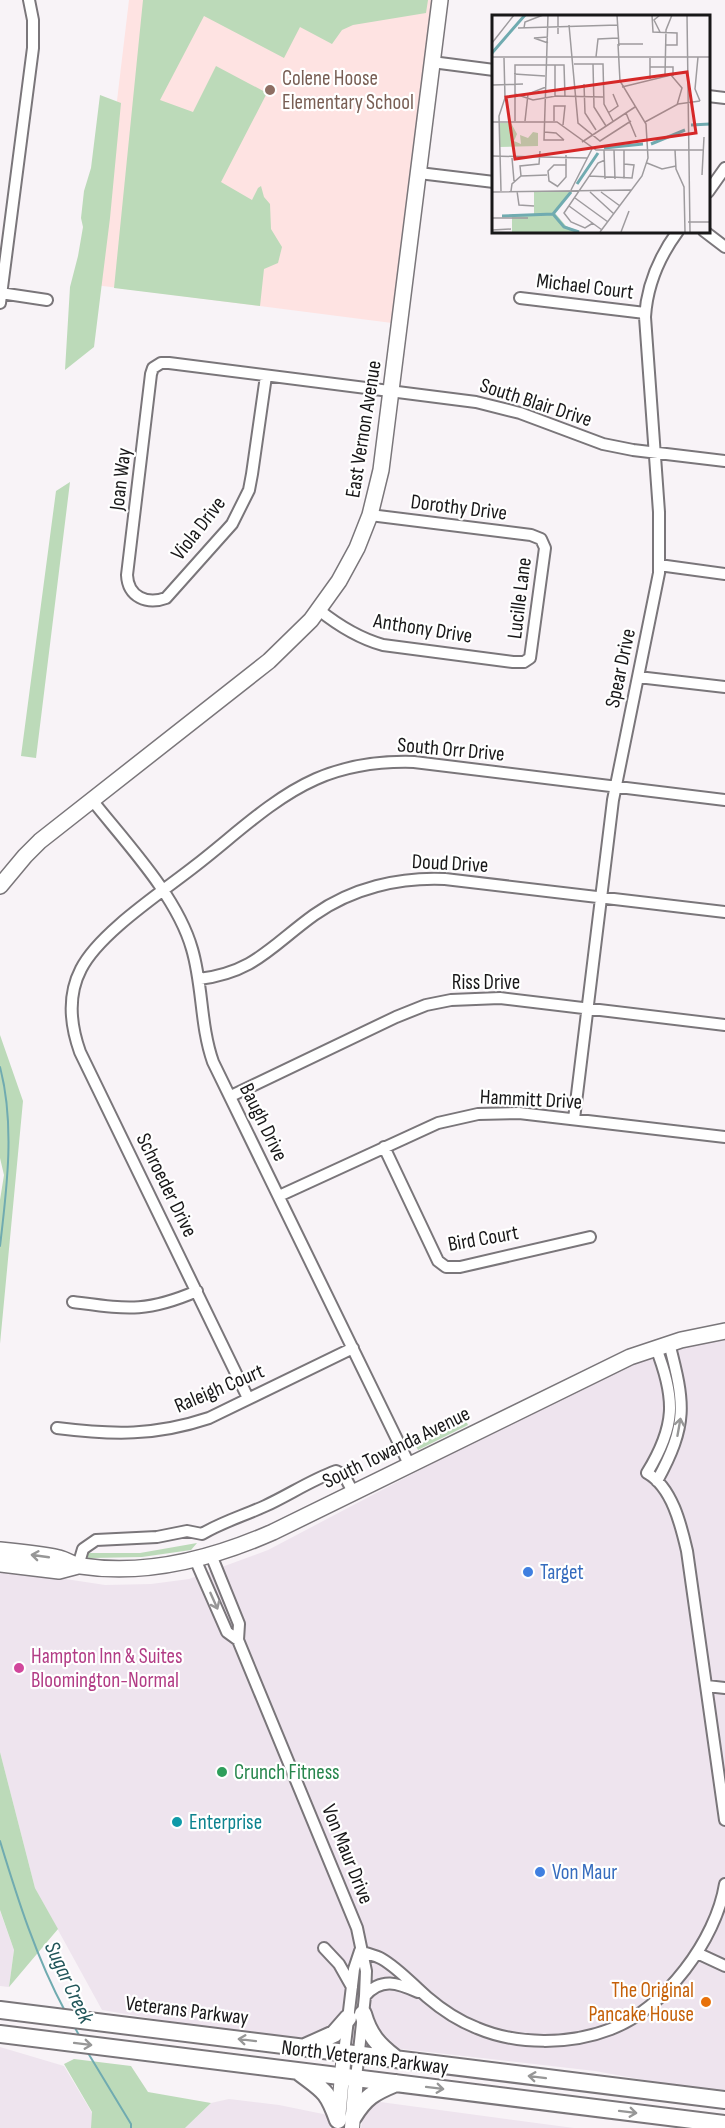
<svg xmlns="http://www.w3.org/2000/svg" width="725" height="2128" font-family="'Sofia Sans Condensed',sans-serif">
  <rect width="100%" height="100%" fill="#f8f3f7"/>
  <path fill="#eee4ee" d="M725,1340v752l-48,-6 -82,-15 -404,-46 -89,-15 -67,-122 -35,-136v-183l105,16 46,-1 38,-5 79,-29 211,-111 147,-72 63,-21z
    M0,1911l14,39 -5,37 -9,-1z
    M0,2047l64,19 34,57 1,5h-99z
    M229,2099l50,6 49,10 2,13h-145l26,-25z
    M373,2101l201,27h-213l2,-12z"/>
  <path fill="#fee3e2" d="M129,0h303l-40,323 -297,-38z"/>
  <path fill="#bcdab9" d="M143,0h285l-2,13 -73,12 -11,5 -10,14 -32,-17 -16,31 -80,-42 -44,84 33,12 23,-46 51,27 -46,89 31,18 6,-12 3,-2 3,11 6,7 1,25 11,18 -4,16 -14,6 -4,37 -146,-18z
    M100,95l21,8 -11,115 -16,129 -29,23 5,-83 8,-31 5,-29 -2,-9 3,-27 7,-23z
    M70,482l-34,276 -15,-2 35,-265z
    M0,1035l23,66 -23,243v-144l4,-25 -4,-17z
    M466,1421l2,4 -50,25 -2,-4z
    M197,1543l-6,7 -49,7 -50,1h-4l-1,-5h53z
    M0,1752l35,136 23,41 -49,58 5,-37 -14,-40z
    M74,2059l57,7 17,26 63,11 -26,25h-94l1,-16 -28,-48z"/>
  <g fill="none" stroke-linecap="round" stroke-linejoin="round">
    <path stroke="#70abb0" stroke-width="2" d="M0,1067c15,57 7,121 0,179
      M0,1841c18,59 36,116 65,170
      M74,2026l6,11
      M88,2053l43,71v4"/>
    <defs>
      <path id="minor" d="M432,62l62,8
        M708,96l17,2
        M419,173l75,9
        M708,192l17,-24
        M704,231l21,16
        M0,293l47,7
        M520,298l125,15
        M0,303l33,-255v-28l-4,-20
        M266,376l-14,98 -3,16 -17,34 -66,74c-19,7 -38,-1 -39,-23l24,-201 2,-6 8,-5h8l307,39 44,11 83,31 30,6 92,11
        M659,565l66,9
        M319,610c20,16 39,28 64,35l130,17h11l6,-4 15,-110 -4,-9 -10,-4 -161,-20
        M638,677l87,10
        M92,800c34,43 85,96 100,149 11,37 8,76 21,113l196,402
        M199,979c56,-7 72,-33 115,-64 38,-27 85,-38 131,-36l280,33
        M231,1096l165,-79 30,-12 25,-5 49,-2 225,27
        M574,1119l39,-319 46,-227v-61l-14,-195c2,-33 14,-60 33,-86
        M384,1147l54,114 8,6h14l130,-30
        M279,1196l159,-73 40,-9 41,-1 206,24
        M73,1302c54,7 73,11 124,-11
        M656,1348c20,51 20,78 -9,125 25,14 34,52 40,78l38,269
        M248,1398l-168,-346c-10,-28 -13,-56 1,-83 18,-36 81,-77 114,-103 39,-30 76,-67 121,-87 32,-14 64,-18 98,-17l311,38
        M57,1428c56,7 98,8 152,-10l144,-70
        M657,1481c31,-57 28,-77 12,-138
        M211,1555l28,69 -1,16 119,288 9,43 -1,25 -9,82
        M195,1559l32,73 11,8
        M78,1566l5,-17 13,-9 61,-3 30,-6 15,3c20,-12 41,-18 63,-28 24,-11 46,-26 71,-35l8,4 9,17
        M707,1686l18,2
        M324,1948l15,16 13,23
        M360,1951c7,3 15,4 22,8 17,10 30,25 45,38 14,12 32,24 50,31 40,17 93,17 134,1 54,-21 105,-89 114,-145
        M697,1953l28,13
        M365,1996c16,-19 33,-13 53,-4
        M344,2053l10,-84 6,-18"/>
      <path id="tertiary" d="M338,2120l6,-67
        M352,2128l4,-50"/>
      <path id="secondary" d="M0,886l25,-30 15,-15 229,-180 42,-41 28,-39 18,-33 13,-33 11,-45 59,-470
        M0,1550c20,2 40,4 59,8 8,2 14,7 22,8 65,10 133,-8 192,-34l357,-175 51,-17 44,-9
        M0,1564l59,7 19,-5"/>
      <path id="trunk" d="M0,2010l725,90
        M363,2014c6,21 15,31 32,44
        M0,2034l725,90
        M305,2047l29,-13 14,-16
        M299,2072c25,19 28,18 39,48
        M353,2117c12,-20 21,-25 43,-34"/>
    </defs>
    <use href="#minor" stroke="#7a767a" stroke-width="14"/>
    <use href="#tertiary" stroke="#7a767a" stroke-width="16"/>
    <use href="#secondary" stroke="#7a767a" stroke-width="18"/>
    <use href="#trunk" stroke="#7a767a" stroke-width="20"/>
    <use href="#minor" stroke="#fff" stroke-width="10"/>
    <use href="#tertiary" stroke="#fff" stroke-width="14"/>
    <use href="#secondary" stroke="#fff" stroke-width="15"/>
    <use href="#trunk" stroke="#fff" stroke-width="16"/>
  </g>
  <defs><path id="oneway-shaft" d="M-6 0H5M1.5-3L5.5 0L1.5 3" fill="none" stroke-width="1.6" stroke-linecap="round" stroke-linejoin="round" transform="scale(1.5)"/></defs>
  <g stroke="#979797">
    <use href="#oneway-shaft" transform="translate(679 1427) rotate(-80)"/>
    <use href="#oneway-shaft" transform="translate(40 1556) rotate(-172)"/>
    <use href="#oneway-shaft" transform="translate(214 1601) rotate(66)"/>
    <use href="#oneway-shaft" transform="translate(247 2040) rotate(-173)"/>
    <use href="#oneway-shaft" transform="translate(83 2044) rotate(7)"/>
    <use href="#oneway-shaft" transform="translate(537 2077) rotate(-173)"/>
    <use href="#oneway-shaft" transform="translate(435 2088) rotate(7)"/>
    <use href="#oneway-shaft" transform="translate(628 2112) rotate(7)"/>
  </g>
  <circle fill="#8d6e63" stroke="#fff" stroke-width="2" cx="270" cy="90" r="6"/>
  <g fill="#3f7fe0" stroke="#fff" stroke-width="2">
    <circle cx="528" cy="1572" r="6"/>
    <circle cx="540" cy="1872" r="6"/>
  </g>
  <circle fill="#d1479c" stroke="#fff" stroke-width="2" cx="19" cy="1668" r="6"/>
  <circle fill="#2e9e5b" stroke="#fff" stroke-width="2" cx="222" cy="1772" r="6"/>
  <circle fill="#0f9aa8" stroke="#fff" stroke-width="2" cx="177" cy="1822" r="6"/>
  <circle fill="#e8710a" stroke="#fff" stroke-width="2" cx="706" cy="2002" r="6"/>
  <g text-anchor="middle" stroke-width="4.5" stroke-linejoin="round" paint-order="stroke">
    <g font-size="21" fill="#785e54" stroke="#fff" text-anchor="start">
      <text x="282" y="85">Colene Hoose<tspan x="282" dy="24">Elementary School</tspan></text>
    </g>
    <g font-size="21" fill="#181718" stroke="#fff">
      <text transform="translate(585 286) rotate(7)" y="7">Michael Court</text>
      <text transform="translate(536 402) rotate(18)" y="7">South Blair Drive</text>
      <text transform="translate(363 429) rotate(-81)" y="7">East Vernon Avenue</text>
      <text transform="translate(120 479) rotate(-83)" y="7">Joan Way</text>
      <text transform="translate(459 507) rotate(7)" y="7">Dorothy Drive</text>
      <text transform="translate(198 528) rotate(-52)" y="7">Viola Drive</text>
      <text transform="translate(519 598) rotate(-83)" y="7">Lucille Lane</text>
      <text transform="translate(423 628) rotate(9)" y="7">Anthony Drive</text>
      <text transform="translate(620 668) rotate(-78)" y="7">Spear Drive</text>
      <text transform="translate(451 749) rotate(5)" y="7">South Orr Drive</text>
      <text transform="translate(450 863) rotate(3)" y="7">Doud Drive</text>
      <text x="486" y="989">Riss Drive</text>
      <text transform="translate(531 1099) rotate(3)" y="7">Hammitt Drive</text>
      <text transform="translate(264 1122) rotate(64)" y="7">Baugh Drive</text>
      <text transform="translate(167 1185) rotate(64)" y="7">Schroeder Drive</text>
      <text transform="translate(483 1238) rotate(-10)" y="7">Bird Court</text>
      <text transform="translate(219 1388) rotate(-23)" y="7">Raleigh Court</text>
      <text transform="translate(396 1447) rotate(-26)" y="7">South Towanda Avenue</text>
      <text transform="translate(348 1854) rotate(68)" y="7">Von Maur Drive</text>
      <text transform="translate(187 2010) rotate(7)" y="7">Veterans Parkway</text>
      <text transform="translate(365 2057) rotate(7)" y="7">North Veterans Parkway</text>
    </g>
    <g font-size="21" fill="#366cbe" stroke="#fff" text-anchor="start">
      <text x="540" y="1579">Target</text>
      <text x="552" y="1879">Von Maur</text>
    </g>
    <g font-size="21" fill="#b23c85" stroke="#fff" text-anchor="start">
      <text x="31" y="1663">Hampton Inn &amp; Suites<tspan x="31" dy="24">Bloomington-Normal</tspan></text>
    </g>
    <g font-size="21" fill="#27864d" stroke="#fff" text-anchor="start">
      <text x="234" y="1779">Crunch Fitness</text>
    </g>
    <g font-size="21" fill="#0d838f" stroke="#fff" text-anchor="start">
      <text x="189" y="1829">Enterprise</text>
    </g>
    <g font-size="21" fill="#c56008" stroke="#fff" text-anchor="end">
      <text x="694" y="1997">The Original<tspan x="694" dy="24">Pancake House</tspan></text>
    </g>
    <g font-size="22" font-style="italic" fill="#215559" stroke="#fff">
      <text transform="translate(70 1982) rotate(65)" y="8">Sugar Creek</text>
    </g>
  </g>
  <g transform="translate(492 15)">
    <rect width="218" height="218" fill="#f8f3f7"/>
    <path d="M8,108h11l6,11 -3,7 7,3 -1,-9 8,3 5,-6 5,1v13l-38,1zM81,176l-18,22 11,13 14,6h-68v-18h22v-22z" fill="#bcdab9"/>
    <path fill="none" stroke="#70abb0" stroke-width="3" d="M0,38l33,-38M199,110l19,-1M159,129l34,-14M112,133l39,-4M85,169l21,-31M61,199l11,13 15,5M10,201l51,-2 18,-22"/>
    <path fill="none" stroke="#9e9b9e" stroke-width="1.5" d="M56,0l-4,125h20M66,0v19M78,0h21M125,0l2,31M160,0l1,17 24,1v12h-11M168,0l-6,5 6,12M195,0l3,217M77,10l9,98 22,18 31,-20M26,13l100,-3M32,13l1,-6 18,-7M0,28l22,-28M56,28l-14,-5 14,-1M126,29h25M0,42h218M104,42l2,-18 20,-1M206,42l-3,32 5,12M158,43v21M82,49h29l1,40 9,17M101,49l1,43 12,19M63,50v31M158,52h23v9M22,59l31,2M173,60l1,-45 6,-15M92,69l1,29 11,17M0,70l31,-1M130,72l49,-12 11,13 -5,17M23,79l18,6 23,-4 47,1M116,98l10,-7 -5,-12M134,98l10,24M23,106v-56h49l1,32M33,106l3,-27 18,-7M62,106v-15h11l-2,19M0,107h65l39,28h108M153,107l33,-18 22,-3M52,117l12,1 8,7M90,127l53,-35M112,135l1,29M122,135l1,29M132,135v29M183,135l1,19 8,18 1,45M0,141l95,2M20,143l2,23M155,148l15,6 14,-3M210,160l2,-38M29,161l-1,-10 19,-2 1,-13M97,161l43,2 2,-13 -10,-1M65,171l-8,-5 -1,-10 6,-6h12M65,172l9,-10v-22M79,175l21,-41M9,176l-2,-75 6,-18 -1,-40M19,176l1,-7 9,-8 26,-1M25,176l2,14 15,1M0,177l139,-2M98,177l24,22M109,177l19,14M83,183l33,24M77,191l33,24M0,203h36M196,207h22M101,208l-8,5 -14,-6 -7,-9 34,-50 7,-3M0,215l19,-1M108,217l42,-56 6,-18 -2,-34 -26,-43 -2,-37M129,217l8,-21"/>
    <path fill="#d62828" fill-opacity="0.15" stroke="#d62828" stroke-width="3" d="M195,57l9,61 -181,26 -9,-62z"/>
    <rect width="218" height="218" fill="none" stroke="#181718" stroke-width="3"/>
  </g>
</svg>
